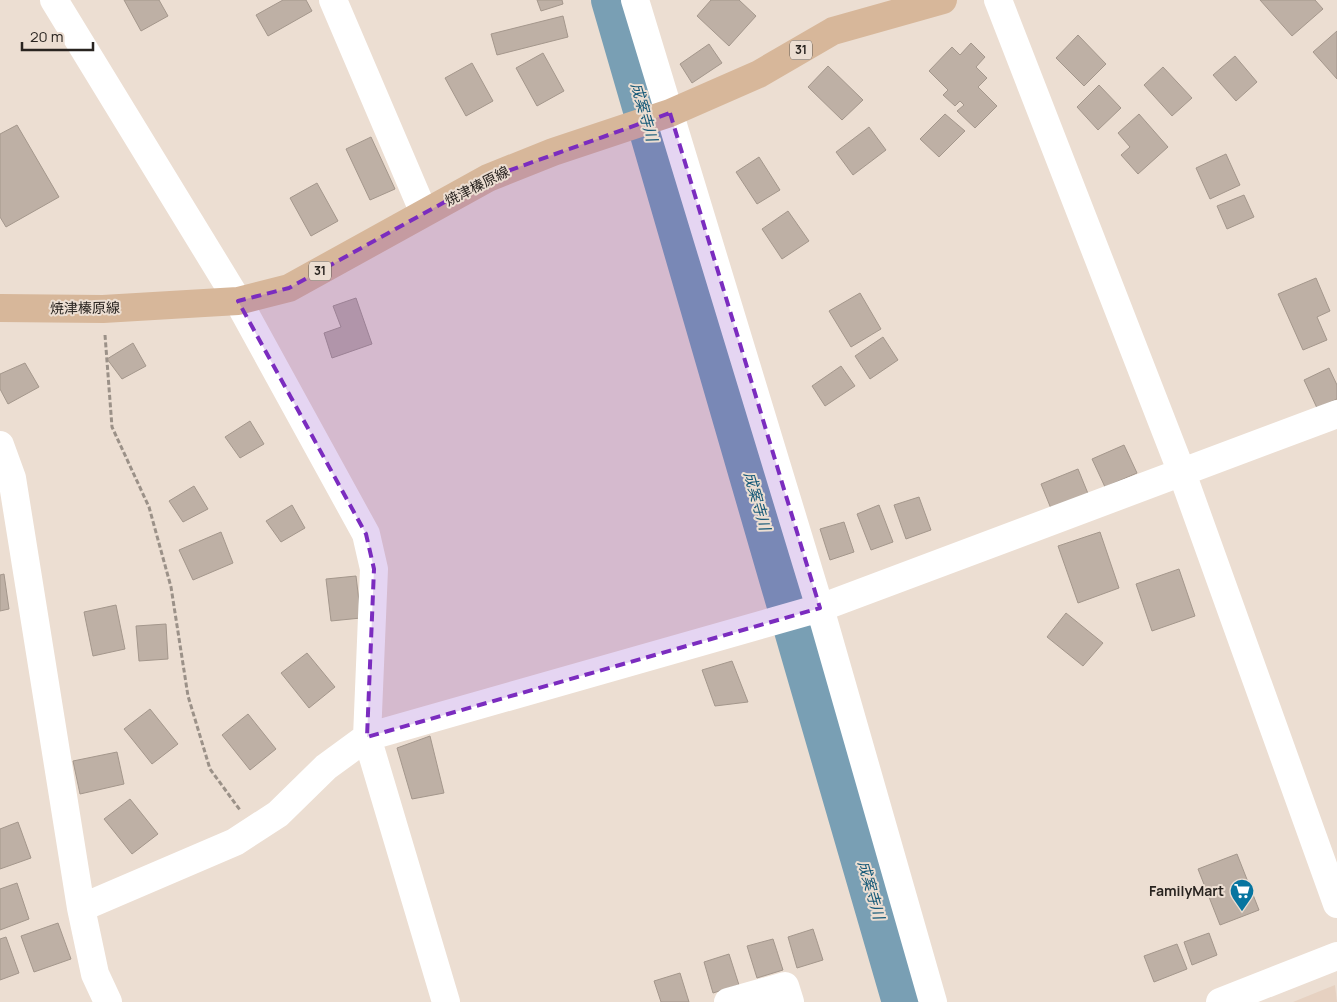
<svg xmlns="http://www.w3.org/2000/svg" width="1337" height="1002" font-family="Manrope,'Noto Sans JP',sans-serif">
  <rect width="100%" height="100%" fill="#ecded2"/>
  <path fill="#e6d1c1" d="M1335,985l2,17h-44z"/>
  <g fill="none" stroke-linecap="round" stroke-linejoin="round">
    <path stroke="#799fb4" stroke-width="42" d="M612,0l291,1002"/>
  </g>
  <path fill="#beb0a5" stroke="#a4978c" d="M124,0h35l9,16 -27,15z
    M283,0h23l6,11 -44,25 -12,-21z
    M537,0h25l1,4 -22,7z
    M711,0h28l17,16 -27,30 -32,-30z
    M1260,0h55l8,9 -31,27z
    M563,16l5,21 -71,18 -6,-21z
    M1337,31v48l-24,-27z
    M1078,35l28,29 -22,22 -28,-28z
    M971,43l14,14 -9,10 11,11 -9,9 19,19 -22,22 -18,-17 7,-6 -4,-4 -5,5 -12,-11 5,-5 -19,-19 23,-24 8,8z
    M709,44l13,19 -30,20 -12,-19z
    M543,53l21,38 -27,15 -21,-38z
    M1235,56l22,26 -21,19 -23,-26z
    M472,63l21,38 -27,15 -21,-38z
    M828,66l35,34 -21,20 -34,-33z
    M1163,67l29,31 -20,18 -28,-31z
    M1099,85l22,23 -23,22 -21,-23z
    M945,114l20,17 -26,26 -19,-18z
    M1139,114l29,33 -30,27 -17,-19 9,-8 -12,-14z
    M17,125l42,72 -53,30 -6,-10v-83z
    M869,127l17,23 -33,25 -17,-23z
    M371,137l24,52 -25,11 -24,-51z
    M1226,154l14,31 -30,14 -14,-31z
    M759,157l21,33 -23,14 -21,-32z
    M317,183l21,38 -27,15 -21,-38z
    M1244,195l10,22 -27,12 -10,-23z
    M788,211l21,30 -27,18 -20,-30z
    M1316,278l14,33 -13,6 10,23 -24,10 -25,-56z
    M860,293l21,36 -30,18 -22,-36z
    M356,298l16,46 -40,14 -8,-25 17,-6 -8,-21z
    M883,337l15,23 -28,19 -15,-23z
    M133,343l13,23 -24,13 -15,-20z
    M25,363l14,24 -31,17 -8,-15v-15z
    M841,366l14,20 -30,20 -13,-20z
    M1329,368l8,17v14l-20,9 -13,-28z
    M250,421l14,23 -24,14 -15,-21z
    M1124,445l13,28 -32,14 -13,-28z
    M1078,469l11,27 -37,15 -11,-27z
    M194,486l14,23 -25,13 -14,-21z
    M919,497l12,33 -25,9 -12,-34z
    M292,505l13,23 -24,14 -15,-21z
    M879,505l14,37 -22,8 -14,-36z
    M844,522l10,30 -24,8 -10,-31z
    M221,532l12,31 -40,17 -14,-30z
    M1100,532l19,56 -41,15 -20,-57z
    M1179,569l16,47 -43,15 -16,-47z
    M4,574l5,35 -9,2v-36z
    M356,576l5,42 -30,3 -5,-42z
    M116,605l9,44 -32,7 -9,-44z
    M1066,613l37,30 -20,23 -36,-29z
    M166,624l2,35 -29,2 -3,-35z
    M307,653l28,34 -26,21 -28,-35z
    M732,661l16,41 -33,4 -13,-36z
    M150,709l28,35 -26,20 -28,-35z
    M248,714l28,35 -26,21 -28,-35z
    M430,736l14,57 -32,6 -15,-51z
    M117,752l7,32 -44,10 -7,-33z
    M130,799l28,35 -26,20 -28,-35z
    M18,822l13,36 -31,11v-40z
    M1237,854l22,56 -39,15 -22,-56z
    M17,883l12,36 -29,11v-41z
    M58,923l13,36 -37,13 -13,-36z
    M813,929l10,31 -26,8 -9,-31z
    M1209,933l8,22 -25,10 -8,-23z
    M6,937l13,36 -19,7v-41z
    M773,939l10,31 -26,8 -10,-32z
    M1177,944l10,25 -33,13 -10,-26z
    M729,954l10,31 -26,8 -9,-31z
    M680,973l9,29h-28l-7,-21z"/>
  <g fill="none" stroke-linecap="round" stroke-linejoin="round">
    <path stroke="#9b9188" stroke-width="3" stroke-dasharray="5 2.5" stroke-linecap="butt" d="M105,335l7,92 37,80 22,80 17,109 22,73 30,41"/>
    <path stroke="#fff" stroke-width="28" d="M54,0l184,301 128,233 8,35 -7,168 79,265
      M333,0l91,213
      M635,0l185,608 113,394
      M998,0l184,473 155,431
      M0,445l12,33 69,430 14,66 13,28
      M81,908l154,-66 43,-28 48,-47 41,-30 453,-129 517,-194
      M728,1002l57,-16 5,16
      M1220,1002l117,-46"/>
    <path stroke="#d7b79a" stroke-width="28" d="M0,308l103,1 135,-8 51,-13 199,-110 65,-26 117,-39 89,-39 74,-43 110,-31"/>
  </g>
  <path fill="#7b2cbf" fill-opacity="0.2" stroke="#7b2cbf" stroke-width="4" stroke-dasharray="10 6" stroke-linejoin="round" d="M670,113l150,495 -453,129 7,-168 -8,-35 -128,-233 51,-13 199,-110z"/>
  <defs>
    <symbol id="supermarket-pin" viewBox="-11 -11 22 30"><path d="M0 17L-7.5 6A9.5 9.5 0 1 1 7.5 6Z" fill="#0775a0" stroke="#ecded2"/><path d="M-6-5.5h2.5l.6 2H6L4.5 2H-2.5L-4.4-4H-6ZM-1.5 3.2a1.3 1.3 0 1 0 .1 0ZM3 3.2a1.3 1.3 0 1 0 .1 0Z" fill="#fff"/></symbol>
  </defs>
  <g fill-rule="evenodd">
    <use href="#supermarket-pin" x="1228" y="877" width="28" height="38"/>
  </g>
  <g text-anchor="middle" stroke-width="4" stroke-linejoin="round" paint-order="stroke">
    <g fill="#ecded2" stroke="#645c55" stroke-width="1">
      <rect x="790" y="40.5" width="22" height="19" rx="4"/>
      <rect x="309" y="261.5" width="22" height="19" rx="4"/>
    </g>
    <g font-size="12" font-weight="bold" fill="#292420">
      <text x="801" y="54">31</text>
      <text x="320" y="275">31</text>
    </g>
    <g font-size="14" fill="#292420" stroke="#ecded2">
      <text transform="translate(477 186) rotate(-27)" y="5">焼津榛原線</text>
      <text transform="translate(85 308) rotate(-1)" y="5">焼津榛原線</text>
    </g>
    <g font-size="14" font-weight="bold" fill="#292420" stroke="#ecded2" text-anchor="end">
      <text x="1224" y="896">FamilyMart</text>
    </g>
    <g font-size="15" font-style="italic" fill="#145877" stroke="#ecded2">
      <text transform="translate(644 112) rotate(74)" y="5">成案寺川</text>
      <text transform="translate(757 501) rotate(74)" y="5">成案寺川</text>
      <text transform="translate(871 890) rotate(74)" y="5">成案寺川</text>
    </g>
  </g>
  <path d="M22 42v8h71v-8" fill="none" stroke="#292420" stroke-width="2.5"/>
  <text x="30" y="42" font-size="15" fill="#292420" stroke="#ecded2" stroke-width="4" paint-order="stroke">20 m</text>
</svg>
